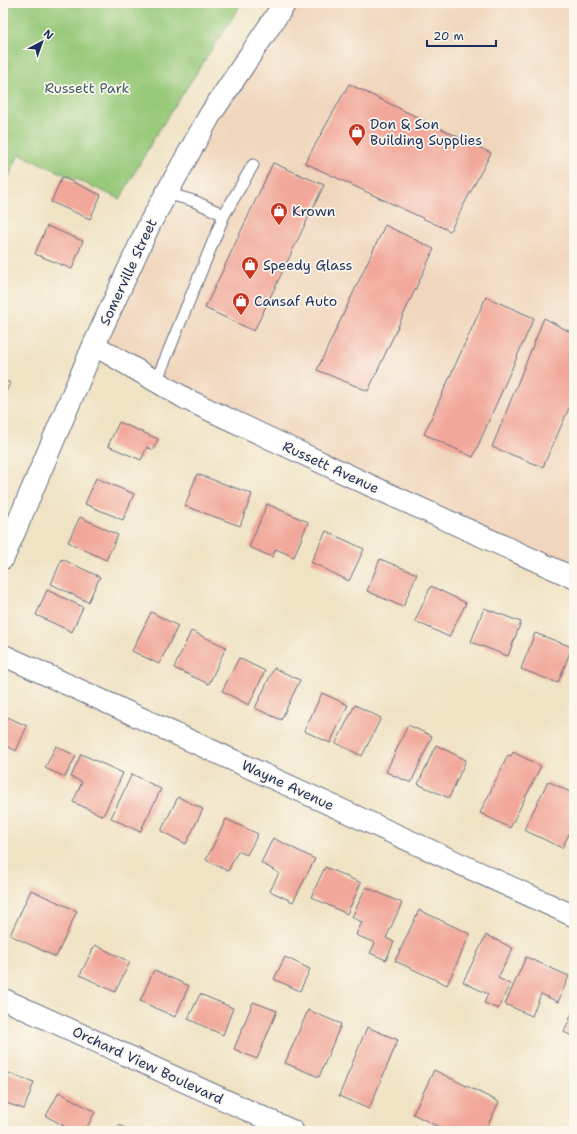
<svg xmlns="http://www.w3.org/2000/svg" width="577" height="1134" font-family="'Shantell Sans',sans-serif">
  <rect width="100%" height="100%" fill="#fbf7ec"/>
  <filter id="ink" filterUnits="userSpaceOnUse"><feTurbulence type="fractalNoise" baseFrequency=".025" numOctaves="2"/><feDisplacementMap in="SourceGraphic" scale="8" xChannelSelector="R" yChannelSelector="G"/><feConvolveMatrix kernelMatrix="1 2 1 2 8 2 1 2 1" color-interpolation-filters="sRGB"/></filter>
  <filter id="wash" filterUnits="userSpaceOnUse"><feTurbulence type="fractalNoise" baseFrequency=".012" numOctaves="4" result="noise"/><feDisplacementMap in="SourceGraphic" scale="16" xChannelSelector="R" yChannelSelector="G"/><feGaussianBlur stdDeviation="0.9" result="paint"/><feColorMatrix in="noise" values="0 0 0 0 0 0 0 0 0 0 0 0 0 0 0 0 0 1.4 0 .05"/><feComposite in="paint" operator="in"/></filter>
  <g filter="url(#wash)">
    <rect width="100%" height="100%" fill="#f0e3c4"/>
    <path fill="#f0d6bc" d="M285,3h289v575l-480,-233 56,-122z"/>
    <path fill="#97c979" stroke="#597c6c" d="M3,3h239l-88,135 -34,61 -101,-45 -16,36z"/>
    <g id="blocks">
      <path fill="#f1a799" d="M349,84l142,69 -41,78 -145,-68z
        M273,163l51,22 -70,146 -49,-23z
        M62,177l39,18 -11,24 -39,-17z
        M385,225l49,24 -66,142 -51,-21z
        M47,226l36,15 -11,28 -37,-15z
        M486,297l48,21 -61,139 -49,-23z
        M544,318l30,16v63l-31,70 -51,-20z
        M3,379l7,4 -7,16z
        M119,422l39,17 -5,11 -6,-3 -6,13 -33,-14z
        M197,474l55,20 -12,32 -55,-20z
        M96,478l38,16 -11,26 -38,-16z
        M267,504l41,18 -14,35 -18,-8 -4,8 -23,-10z
        M80,517l38,18 -12,25 -38,-18z
        M326,531l38,18 -15,32 -38,-19z
        M62,559l38,18 -12,25 -37,-18z
        M380,559l37,15 -14,33 -36,-16z
        M431,586l35,17 -17,34 -34,-16z
        M47,590l36,17 -11,25 -36,-17z
        M484,608l37,14 -13,34 -37,-14z
        M151,612l27,14 -19,38 -27,-13z
        M191,631l35,16 -17,37 -35,-16z
        M535,633l37,14 -14,36 -37,-14z
        M239,658l26,13 -16,34 -27,-14z
        M274,668l26,12 -19,40 -26,-12z
        M322,693l26,12 -18,38 -26,-12z
        M355,705l26,13 -19,38 -26,-13z
        M3,715l24,11 -11,25 -13,-7z
        M408,725l24,11 -21,47 -25,-11z
        M436,745l30,15 -17,38 -31,-14z
        M56,746l20,10 -11,21 -20,-9z
        M513,752l28,14 -31,62 -30,-15 28,-58 3,1z
        M81,754l42,19 -20,43 -30,-14 9,-20 -11,-5z
        M132,774l29,15 -21,43 -29,-14z
        M548,781l26,13v30l-12,24 -38,-18z
        M178,797l25,12 -17,35 -25,-13z
        M226,819l32,15 -11,21 -9,-4 -10,20 -22,-11z
        M273,838l42,21 -22,43 -23,-11 9,-18 -18,-10z
        M325,867l36,16 -14,31 -36,-17z
        M366,887l36,16 -16,35 8,4 -8,18 -16,-7 5,-10 -19,-8 6,-13 -10,-5z
        M31,890l46,21 -21,46 -46,-22z
        M419,910l51,24 -23,51 -52,-24z
        M486,935l27,13 -15,30 12,6 -12,25 -14,-6 4,-9 -25,-12z
        M95,945l35,17 -15,30 -35,-17z
        M285,957l25,12 -10,22 -26,-12z
        M526,957l43,19 -11,26 -17,-8 -9,22 -27,-12z
        M154,970l35,16 -14,31 -35,-16z
        M200,994l33,14 -10,27 -35,-16z
        M253,1002l24,9 -20,48 -23,-10z
        M574,1009v28l-10,-5z
        M308,1010l33,14 -22,53 -34,-14z
        M367,1027l31,13 -29,69 -30,-13z
        M434,1070l65,32 -14,29h-38l-34,-17z
        M3,1071l31,11 -10,27 -21,-7z
        M59,1092l36,20 -10,19h-24l3,-5 -18,-10z
        M119,1125l13,6h-16z"/>
    </g>
  </g>
  <g filter="url(#ink)">
    <use href="#blocks" fill-opacity="0" stroke="#666e82" stroke-width="1"/>
    <g fill="none" stroke-linecap="round" stroke-linejoin="round">
      <defs>
        <path id="lane" d="M224,215l29,-50
          M156,382l68,-167 -30,-14 -28,-8"/>
        <path id="street" d="M94,345l94,55 192,90 194,88
          M3,655l571,261
          M3,999l290,132"/>
        <path id="secondary" d="M3,558l91,-213 56,-122 60,-108 75,-112"/>
      </defs>
      <use href="#lane" stroke="#666e82" stroke-width="13"/>
      <use href="#street" stroke="#666e82" stroke-width="23"/>
      <use href="#secondary" stroke="#666e82" stroke-width="24"/>
      <use href="#lane" stroke="#fff" stroke-width="11"/>
      <use href="#street" stroke="#fff" stroke-width="21"/>
      <use href="#secondary" stroke="#fff" stroke-width="22"/>
    </g>
  </g>
  <defs>
    <symbol id="shop-pin" viewBox="-11 -11 22 30"><path d="M0 17L-7.5 6A9.5 9.5 0 1 1 7.5 6Z" fill="#c8321e" stroke="#fbf7ec"/><path d="M-5-2.5h2.3a2.7 3.5 0 0 1 5.4 0H5L5.5 6h-11ZM-1.5-2.5h3a1.5 2.3 0 0 0-3 0Z" fill="#fff"/></symbol>
  </defs>
  <g fill-rule="evenodd">
    <use href="#shop-pin" x="347" y="122" width="20" height="27"/>
    <use href="#shop-pin" x="269" y="201" width="20" height="27"/>
    <use href="#shop-pin" x="240" y="255" width="20" height="27"/>
    <use href="#shop-pin" x="231" y="291" width="20" height="27"/>
  </g>
  <g text-anchor="middle" stroke-width="3.5" stroke-linejoin="round" paint-order="stroke">
    <g font-size="14" fill="#405d66" stroke="#fbf7ec">
      <text x="87" y="93">Russett Park</text>
    </g>
    <g font-size="14" fill="#1b2f5e" stroke="#fbf7ec" text-anchor="start">
      <text x="370" y="129">Don &amp; Son<tspan x="370" dy="16">Building Supplies</tspan></text>
      <text x="292" y="216">Krown</text>
      <text x="263" y="270">Speedy Glass</text>
      <text x="254" y="306">Cansaf Auto</text>
    </g>
    <g font-size="14" fill="#1b2f5e" stroke="#fbf7ec">
      <text transform="translate(128 272) rotate(-65)" y="5">Somerville Street</text>
      <text transform="translate(331 467) rotate(25)" y="5">Russett Avenue</text>
      <text transform="translate(288 785) rotate(25)" y="5">Wayne Avenue</text>
      <text transform="translate(148 1065) rotate(25)" y="5">Orchard View Boulevard</text>
    </g>
  </g>
  <rect width="577" height="1134" fill="none" stroke="#fbf7ec" stroke-width="16"/>
  <g transform="translate(42 42) rotate(41)" stroke="#fbf7ec" stroke-width="3" paint-order="stroke">
  <path d="M0-3L7 15L0 10L-7 15Z" fill="#1b2f5e"/>
  <text y="-6" font-size="11" font-weight="bold" text-anchor="middle" fill="#1b2f5e">N</text>
  </g>
  <path d="M427 40v6h69v-6" fill="none" stroke="#1b2f5e" stroke-width="2"/>
  <text x="433" y="40" font-size="12" fill="#1b2f5e" stroke="#fbf7ec" stroke-width="3" paint-order="stroke">20 m</text>
</svg>
